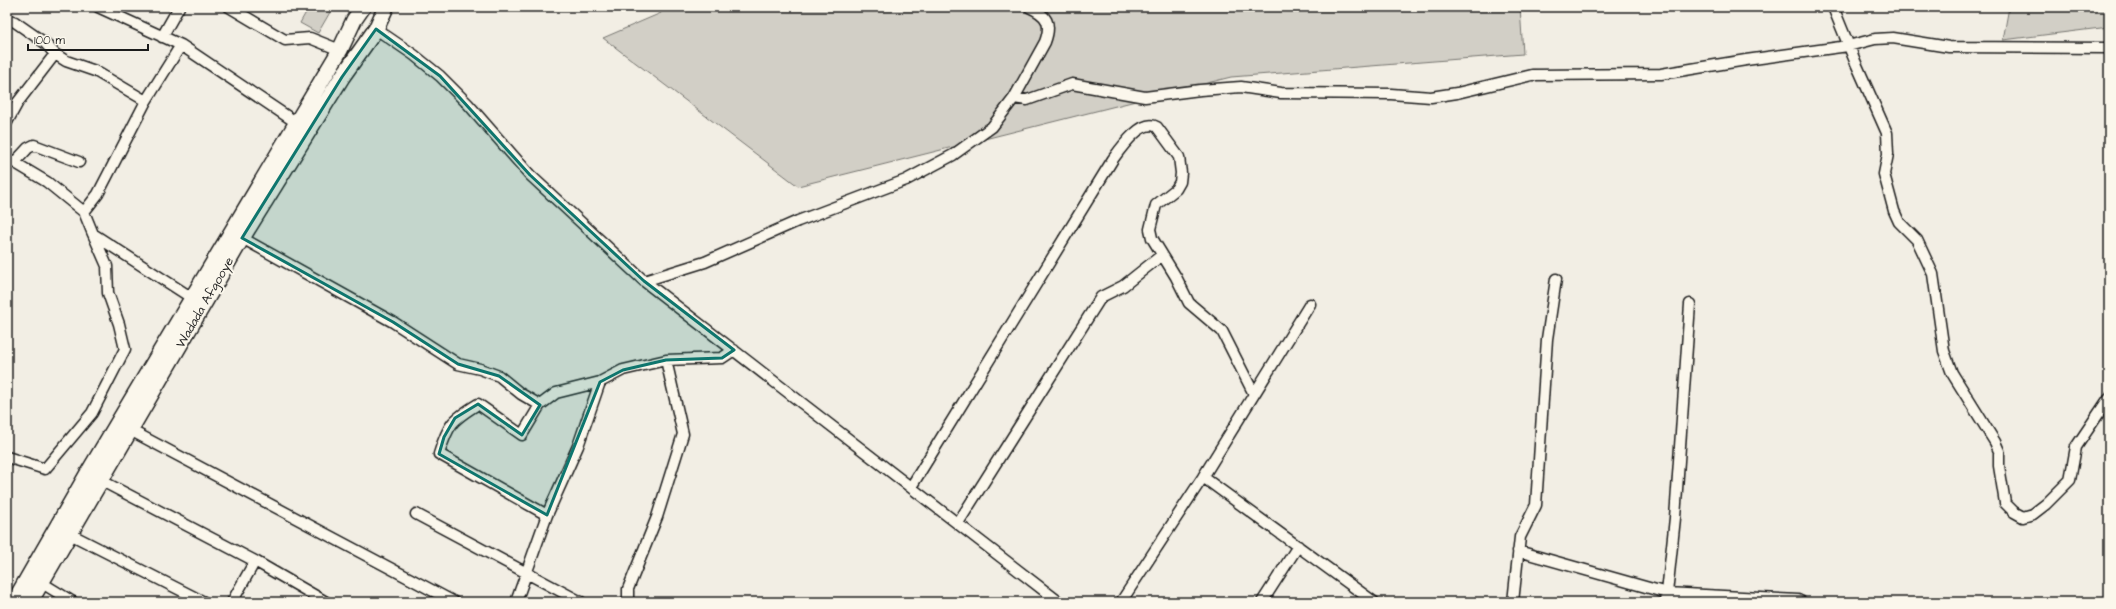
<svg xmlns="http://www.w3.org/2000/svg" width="2116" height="609" font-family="'Architects Daughter',sans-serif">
  <rect width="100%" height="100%" fill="#f2eee4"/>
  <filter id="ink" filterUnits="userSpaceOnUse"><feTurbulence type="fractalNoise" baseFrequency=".025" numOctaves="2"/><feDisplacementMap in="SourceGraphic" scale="8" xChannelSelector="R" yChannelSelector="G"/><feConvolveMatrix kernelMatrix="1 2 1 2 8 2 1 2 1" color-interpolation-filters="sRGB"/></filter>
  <g filter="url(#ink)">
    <path fill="#d2cfc6" stroke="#777671" d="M309,7h24l-15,26 -18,-10z
      M664,7h856l3,47 -292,23 -433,109 -195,-148 58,-25z
      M2009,7h100v20l-106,13z"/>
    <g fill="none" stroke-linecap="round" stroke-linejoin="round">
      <defs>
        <path id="minor" d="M98,7l83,38 116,78
          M229,7l56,33 25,-2 30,12
          M1833,7l22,54 32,72 1,21 -4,20 10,37 5,11 18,18 16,34 11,77 8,22 43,69 4,9v15l6,37 9,9 9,5 10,-3 13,-10 24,-24 6,-33 33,-49
          M7,19l8,3 30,21 10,11 11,7 29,10 51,30 35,-56
          M376,29l38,26 26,21 28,28 62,71 114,106 415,321
          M162,37l17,-30
          M1014,98l13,2 45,-16 73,13 55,-7 41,-3 40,6 110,1 40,3 26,-4 75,-18 129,-1 85,-14 102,-14 27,-7 18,-1 56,9 160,1
          M7,122l11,-20 37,-48
          M7,158l40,24 37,30 9,22 99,64
          M15,162l13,-14 6,-3 45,17
          M84,212l14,-18 48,-93
          M242,238l151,84 65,42 22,5 19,7 22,18 19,11
          M644,281l61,-19 93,-41 108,-41 47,-25 39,-28 22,-29 31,-56c7,-19 2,-27 -16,-35
          M130,430l324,172
          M7,457l38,12 47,-56 33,-64 -6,-25 -11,-31 -1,-27 -14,-32
          M1203,477l171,125
          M100,480l155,81 71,41
          M911,487l202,-328c8,-11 29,-41 44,-32l22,30 2,16 -1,9 -4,7 -20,16 -6,24 2,9 24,39 13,26 33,28 32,63
          M416,514l165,88
          M547,515l-108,-61c9,-30 13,-34 39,-50l44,31 18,-30 16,-12 44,-11 23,-12 43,-10 56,-2 12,-8
          M958,523l143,-226 22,-11 39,-31
          M70,534l134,68
          M1518,551l149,42 131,7 4,2
          M42,583l31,19
          M1670,595l15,7
          M232,602l23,-41
          M516,602l31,-87 31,-69 22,-64
          M628,602v-13l29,-72 26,-83 -17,-74
          M1121,602l82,-125 107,-173
          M1262,602l36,-56
          M1513,602l7,-65 16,-32 11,-166 9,-60
          M1666,602l9,-84 15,-214"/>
        <path id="highway" d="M14,602l74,-129 252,-423 14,-30 9,-13
          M30,602l212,-364 100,-161 34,-48 10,-22"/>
      </defs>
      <use href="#minor" stroke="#1c1c1c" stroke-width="13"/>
      <use href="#highway" stroke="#1c1c1c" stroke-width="18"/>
      <use href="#minor" stroke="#fbf7ec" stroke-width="10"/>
      <use href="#highway" stroke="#fbf7ec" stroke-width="15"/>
    </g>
  </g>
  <path fill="#0f766e" fill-opacity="0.2" stroke="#0f766e" stroke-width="3" stroke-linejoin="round" d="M376,29l64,47 90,99 114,106 90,69 -12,8 -56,2 -43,10 -23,12 -53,133 -108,-61 5,-17 11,-19 23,-14 44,31 18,-30 -41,-29 -41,-12 -65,-42 -151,-84 100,-161z"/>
  <g text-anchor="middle" stroke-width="4" stroke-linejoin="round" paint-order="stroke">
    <g font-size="13" fill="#1c1c1c" stroke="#fbf7ec">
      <text transform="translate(204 302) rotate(-60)" y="5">Wadada Afgooye</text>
    </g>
  </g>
  <rect width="2116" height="609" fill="none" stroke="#fbf7ec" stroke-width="24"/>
  <rect x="12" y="12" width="2092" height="585" fill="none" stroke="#1c1c1c" stroke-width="1.5" filter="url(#ink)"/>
  <path d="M28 44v6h120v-6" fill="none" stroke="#1c1c1c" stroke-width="2"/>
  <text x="34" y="44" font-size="12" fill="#1c1c1c" stroke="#fbf7ec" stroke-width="3" paint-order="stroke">100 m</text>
</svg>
